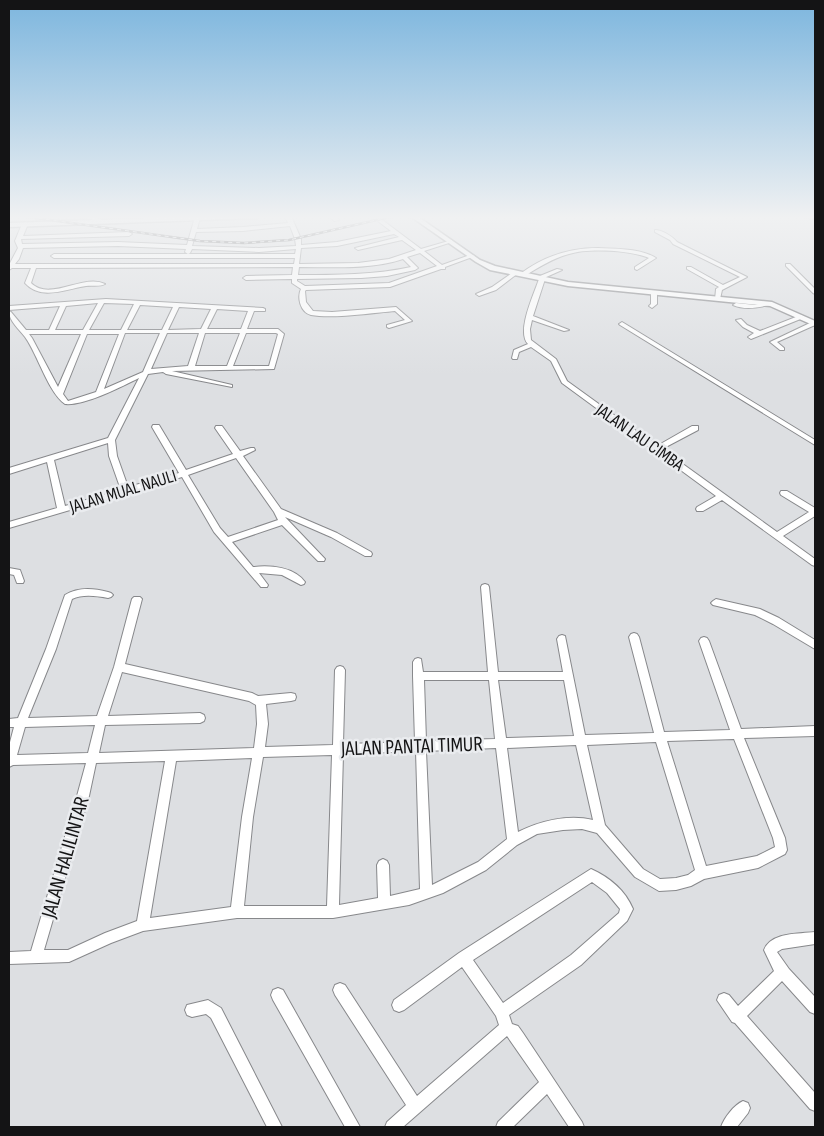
<svg xmlns="http://www.w3.org/2000/svg" width="824" height="1136" font-family="'Sofia Sans Condensed',sans-serif">
  <rect width="100%" height="100%" fill="#dddfe2"/>
  <g fill="none" stroke-linecap="round" stroke-linejoin="round">
    <defs>
      <path id="minor" d="M76,216h12l13,3 -3,2z
        M285,216h6l10,23v6l36,-3 54,-11 -12,-9 -1,-1 3,-2 40,30 31,-9v2l-28,9 18,14 28,-10 5,1 -30,11v2h-4l-51,18 -84,3 -1,1 1,11 7,9 19,1 64,-5 16,14 -23,7 -2,-1v-2l18,-5 -10,-9c-23,2 -63,8 -84,4 -11,-3 -14,-18 -10,-26l-9,-6v-4l-46,1 -3,-2 3,-2 46,-1 1,-8 -257,1 -5,15c19,19 53,-10 74,1 -5,3 -13,1 -19,2 -20,3 -45,15 -61,-3l6,-15h-19l-3,2v-5l9,-17 -3,-7c3,-6 5,-16 10,-19l3,2 -5,12 106,-4 3,2 -3,2 -108,3 1,5 96,-2 69,3 8,-28 5,1 -3,11 46,-2 45,-4zM290,226l5,13 1,7 -37,2 -67,-2 4,-14 47,-1zM394,234l5,3 -44,11 3,2 44,-10 14,10 -27,9 -31,4 -59,1 2,-16 36,-2zM118,246l68,3 -1,3 3,2 2,-1 2,-4 67,3 37,-3 -1,5h-241l-3,2 3,2h241l-1,6h-279l4,-5 4,-11zM420,253l17,13 -48,17 -84,3 -8,-5v-2l64,-1 26,-2 28,-6 3,-2 -11,-11zM403,259l8,8c-37,8 -75,8 -113,8l1,-8c34,0 71,3 104,-8z
        M330,216h5l4,4 -5,1z
        M655,230c7,0 17,6 22,12l70,35 -25,13 -2,9 -5,1 1,-11 3,-2 -32,-18v-2h4l32,18 17,-8 -67,-33 -3,-4 -15,-8z
        M598,248c18,1 42,0 58,10l-19,12 -2,-1v-2l14,-9c-19,-8 -61,-10 -80,-4 -16,4 -31,14 -45,22l-5,-1c23,-18 50,-27 79,-27z
        M786,264h4l25,25v5l-2,-1 -27,-27z
        M557,269l5,1 -18,8 1,1 -12,37 36,14 -5,1 -32,-11 -2,9 1,11 25,19 11,22 90,65 35,-20h6v4l-36,19 115,83 32,-20 -28,-17 -1,-2 1,-2h6l28,17v8l-32,20 32,23v7l-3,-1 -90,-65 -19,11h-6l-1,-2 1,-2 19,-11 -154,-113 -11,-22 -20,-14 -12,5 -2,7h-4l-1,-1 2,-8 14,-6c-12,-12 6,-50 11,-65l-4,-1z
        M515,271l3,2 -1,1 -21,16 -17,6 -3,-2 16,-7z
        M654,291l3,2v11l-5,4 -3,-2 2,-2v-11z
        M106,299l157,9 2,1v2h-11l-7,18h31l6,5 -10,35 -102,2 60,14v2l-66,-13 -3,-2 -15,2 -33,66 2,16 11,31 51,-14 -27,-46 1,-2h6l27,45 47,-16 -18,-26 1,-2h6l18,25 11,-3h3l1,2 -12,6 38,53 56,24 34,19 1,2 -1,2h-6l-34,-19 -46,-20 40,42 -1,2h-6l-36,-36 -50,17 21,25c18,-2 41,0 52,15l-1,2 -3,1 -19,-10 -23,-2 9,12 -1,2h-6l-47,-55 -32,-55 -173,51v-6l48,-14 -10,-46 -38,12v-6l99,-30 31,-60c-18,9 -55,28 -74,26 -17,-12 -27,-49 -40,-67 -6,-8 -16,-16 -16,-26l2,1 15,18h23l11,-24 -51,4v-4zM98,303l-15,27h-28l11,-24zM104,303l30,1 -13,26h-32zM140,305l33,2 -11,23h-35zM179,307l32,2 -10,20 -33,1zM217,309l31,2 -7,18h-34zM125,333h35l-17,39 -39,17zM167,333h32l-11,33 -37,3zM205,333h35l-13,33h-32zM246,333h30l2,1 -9,32h-36zM29,334h52l-23,53 -26,-49zM87,334h32l-23,58 -28,9 -5,-7zM108,443l1,13 12,34 -56,16 -11,-46zM236,458l38,54 4,8 -50,17 -8,-9 -32,-53z
        M767,302l2,1v2c-12,3 -25,5 -36,0l3,-2 19,2z
        M801,315l3,2 -1,1 -52,21 -3,-2 6,-4 -11,-6 -7,-7 5,-1 6,6 13,6z
        M815,321v4l-38,17 7,6v2h-4l-10,-8 42,-20z
        M622,322l193,118v5l-195,-120 -1,-1z
        M9,568l11,2 4,11 -1,2h-6l-3,-8 -5,-1z
        M485,584l3,1 1,2 9,85h65l-6,-33 2,-3 3,-1 3,1 20,99 69,-2 -25,-96 2,-3 3,-1 3,1 2,3 25,95 66,-2 -31,-89 2,-3 3,-1 3,1 2,3 32,88 74,-3v10l-71,2 41,100 2,12 -2,4 -27,14 -54,11 -13,7 -15,4 -17,1 -24,-14 -38,-44 -15,-4 -19,1 -26,4 -20,11 -31,25 -43,23 -34,12 -76,13h-96l-94,13 -32,12 -42,19 -60,2v-12l22,-1 46,-155 9,-33 -73,2 -4,2v-21l5,-19h-5v-8l9,-1 28,-69 19,-54c13,-8 28,-7 43,-3l3,1 2,2 -2,2 -3,1c-12,-2 -25,-4 -36,1l-16,50 -28,69 69,-2 17,-49 18,-68 2,-2h6l2,2 -17,65 127,29 6,3 33,-3 4,1 1,3 -1,3 -4,1 -25,3 2,20 -3,23 68,-2 2,-75 2,-3 3,-1 3,1 2,3 -2,74 72,-2 -2,-66v-14l2,-3 3,-1 3,1 2,13h65l-7,-85 1,-2zM122,672l127,29 7,4 1,19 -3,24 -155,5 6,-28 95,-2 4,-2 1,-3 -1,-3 -4,-2 -92,3zM424,680h65l6,59 -69,2zM498,680h66l10,56 -68,2zM95,725l-7,28 -71,2 8,-28zM734,739l39,99 2,9 -18,9 -51,10 -39,-125zM656,742l39,128 -7,5 -12,3 -16,1 -17,-10 -38,-44 -18,-80zM576,745l17,75c-25,-6 -53,1 -75,12l-11,-84zM496,748l11,91 -29,23 -46,23 -6,-134zM416,751l4,138 -30,7 -1,-31 -2,-4 -4,-2 -4,2 -2,4 1,33 -39,7 4,-151zM332,755l-5,151h-83l9,-89 10,-60zM252,758l-10,59 -11,90 -81,11 26,-157zM165,761l-28,160 -32,12 -37,17h-24l45,-154 7,-33z
        M716,599l44,10 19,9 36,22v9l-42,-25 -18,-9 -42,-10 -2,-2 2,-2z
        M591,869c18,8 34,21 42,40l-6,12 -46,44 -72,50 3,9 6,2 5,7 59,89 2,5h-15l-22,-33 -34,33h-17l2,-5 41,-40 -32,-46 -104,91h-18l2,-5 19,-17 -71,-110 -2,-5 2,-5 5,-2 5,2 72,111 82,-71 -3,-9 -34,-49 -58,43 -5,2 -5,-2 -2,-5 2,-5 65,-47zM592,882l15,11 13,16 -1,4 -48,42 -68,48 -30,-43z
        M815,932v12l-33,5 -5,3 12,17 26,28v17l-5,-2 -28,-31 -35,35 68,77v18l-5,-2 -75,-86 -3,-1 -15,-22 2,-5 5,-2 5,2 9,11 36,-35 -10,-21c7,-18 35,-16 51,-18z
        M278,988l5,2 77,137h-15l-72,-127 -2,-5 2,-5z
        M208,1000l13,8 61,119h-15l-56,-109 -5,-4 -14,3 -5,-2 -2,-5 2,-5z
        M743,1101l5,2 2,5 -2,5 -11,14h-16c3,-9 13,-22 22,-26z"/>
      <path id="major" d="M208,216h52l-3,2 -248,9v-4z
        M410,216h7l63,44 15,6 73,16 204,20 43,19v5l-45,-20 -202,-20 -78,-16 -14,-8z"/>
    </defs>
    <use href="#minor" stroke="#87888b" stroke-width="2"/>
    <use href="#major" stroke="#87888b" stroke-width="3"/>
    <use href="#minor" fill="#fff" fill-rule="evenodd"/>
    <use href="#major" fill="#fff" fill-rule="evenodd"/>
    <defs>
      <path id="rail" d="M22,216l178,25 44,2 45,-3 105,-24
        M800,216l15,3"/>
    </defs>
    <use href="#rail" stroke="#4e4e50" stroke-width="2.5"/>
    <use href="#rail" stroke="#eaecef" stroke-width="1" stroke-dasharray="4" stroke-linecap="butt"/>
  </g>
  <linearGradient id="sky" x2="0" y2="1"><stop stop-color="#7db6de"/><stop offset="0.58" stop-color="#f0f1f2"/><stop offset="1" stop-color="#f0f1f2" stop-opacity="0"/></linearGradient>
  <rect width="824" height="375" fill="url(#sky)"/>
  <g text-anchor="middle" stroke-width="5" stroke-linejoin="round" paint-order="stroke">
    <g font-size="18" fill="#141415" stroke="#eaecef">
      <text transform="translate(640 437) rotate(35)" y="6">JALAN LAU CIMBA</text>
      <text transform="translate(123 491) rotate(-17)" y="6">JALAN MUAL NAULI</text>
    </g>
    <g font-size="21" fill="#141415" stroke="#eaecef">
      <text transform="translate(412 746) rotate(-2)" y="7">JALAN PANTAI TIMUR</text>
      <text transform="translate(65 857) rotate(-74)" y="7">JALAN HALILINTAR</text>
    </g>
  </g>
  <rect width="824" height="1136" fill="none" stroke="#141415" stroke-width="20"/>
</svg>
